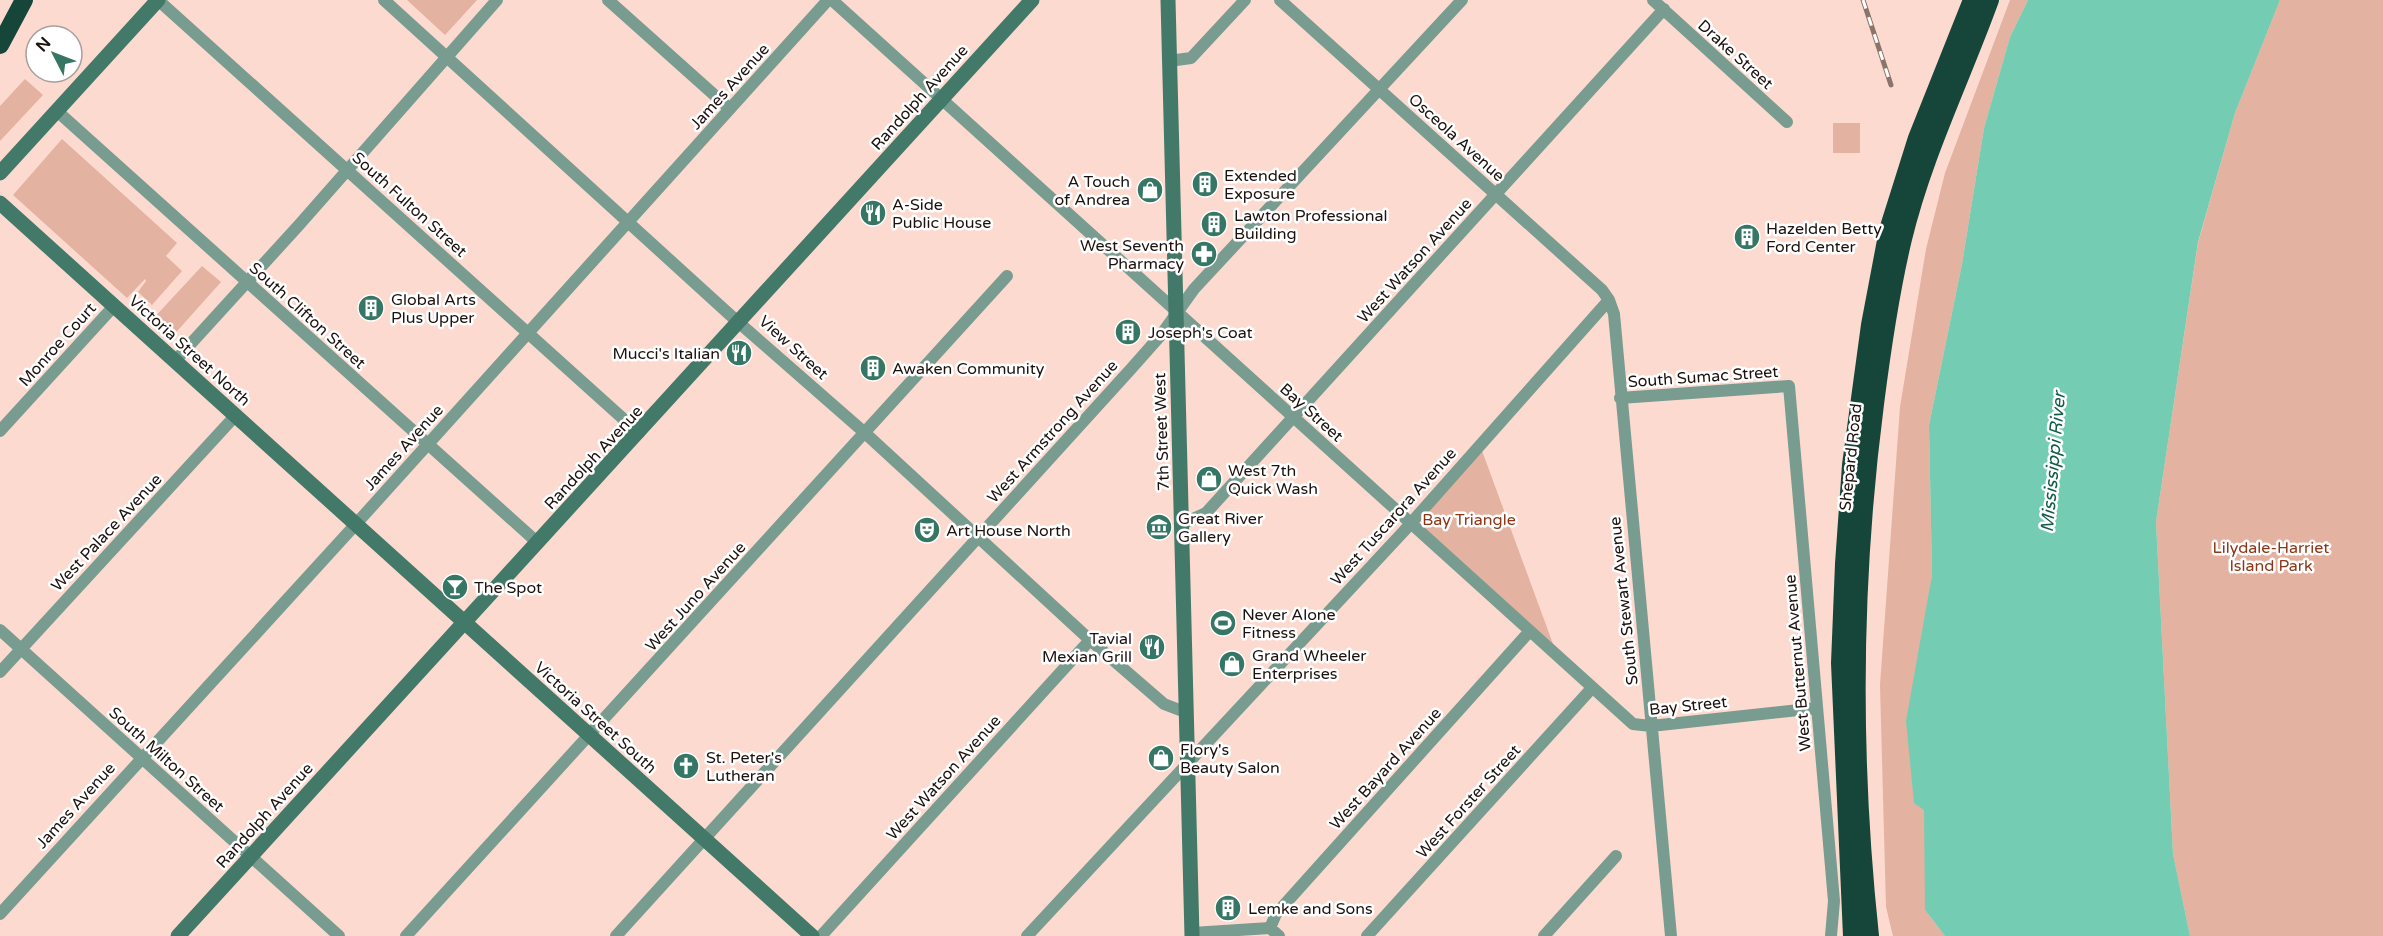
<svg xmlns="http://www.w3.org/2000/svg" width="2383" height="936" font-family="'Varela Round',sans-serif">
  <rect width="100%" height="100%" fill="#fddacf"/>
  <path fill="#e3b2a1" d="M407,0h70l-32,35z
    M2010,0h18l-18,37 -26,91 -22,136 -33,161 3,150 -7,50v285l20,26h-52l-7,-29 -6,-222 20,-278 26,-158 19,-76z
    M2280,0h103v936h-193l-17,-82 -17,-332 42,-279 37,-130z
    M25,79l18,16 -43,46v-35z
    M1833,123h27v30h-27z
    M62,139l115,104 -11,13 16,15 -30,34 -14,-13 8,-11 -1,-2 -18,19 -114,-103z
    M202,266l19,16 -50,56 -20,-17z
    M1481,448l72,196 -129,-116v-13z"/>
  <path fill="#74cdb2" d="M2028,0h252l-45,113 -37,129 -42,280 17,332 17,82h-245l-20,-26 -1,-100 -10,-7 -8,-82 26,-146 -3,-150 33,-161 22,-136 26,-91z"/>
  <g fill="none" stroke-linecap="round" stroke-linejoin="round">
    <path stroke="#799c90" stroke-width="12" d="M158,0l481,433
      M384,0l345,314 136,119 225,207 74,64 21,8
      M608,0l122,109
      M832,0l801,724 18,2 166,-18
      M1280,0l322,290 7,10 5,14 57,622
      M1653,0l134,122
      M1169,61l22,-3 54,-58
      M57,111l481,432
      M175,361l124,-136 198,-225
      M1620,398l169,-12 45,515 -3,35
      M0,431l114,-125
      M1182,524l24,-11 458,-504
      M0,630l339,306
      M0,672l236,-257
      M0,914l356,-390 472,-524
      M1270,928l6,-14 253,-282
      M1192,933l78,-5 9,8
      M406,936l601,-660
      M616,936l514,-566 31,-35 33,-46 268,-289
      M821,936l269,-296
      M1027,936l377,-405 205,-231
      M1367,936l225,-248
      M1544,936l72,-80"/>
    <path stroke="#427969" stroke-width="15" d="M1168,0l24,936
      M0,173l158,-173
      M0,203l812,733
      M178,936l854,-936"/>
    <path stroke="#154639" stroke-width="18" d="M0,45l24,-45
      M1852,936l-12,-273 4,-99 7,-99 19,-140 18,-95 29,-92 55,-138
      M1870,936c-19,-177 -18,-355 5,-532 7,-55 15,-111 28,-165 20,-83 58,-159 87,-239"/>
    <defs>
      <path id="rail" d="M1863,0l28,85"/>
    </defs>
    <use href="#rail" stroke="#8b746c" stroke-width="5"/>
    <use href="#rail" stroke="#fff" stroke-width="3" stroke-dasharray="9" stroke-linecap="butt"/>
  </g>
  <defs>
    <symbol id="building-disc" viewBox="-11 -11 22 22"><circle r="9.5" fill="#367664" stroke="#fff"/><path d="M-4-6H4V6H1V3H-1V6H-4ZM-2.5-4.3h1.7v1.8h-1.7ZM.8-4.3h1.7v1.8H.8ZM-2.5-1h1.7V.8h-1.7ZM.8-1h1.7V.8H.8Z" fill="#fff"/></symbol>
    <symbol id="shop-disc" viewBox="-11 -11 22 22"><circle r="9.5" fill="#367664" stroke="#fff"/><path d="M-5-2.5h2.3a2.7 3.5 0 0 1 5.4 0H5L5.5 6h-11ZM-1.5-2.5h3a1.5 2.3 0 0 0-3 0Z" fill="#fff"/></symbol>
    <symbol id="restaurant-disc" viewBox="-11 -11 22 22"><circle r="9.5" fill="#367664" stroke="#fff"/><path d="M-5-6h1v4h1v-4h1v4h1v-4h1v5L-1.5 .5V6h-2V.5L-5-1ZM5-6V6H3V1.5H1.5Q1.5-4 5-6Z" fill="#fff"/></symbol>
    <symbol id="pharmacy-disc" viewBox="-11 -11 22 22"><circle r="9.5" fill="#367664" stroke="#fff"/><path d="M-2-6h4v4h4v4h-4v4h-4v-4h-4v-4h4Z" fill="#fff"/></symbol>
    <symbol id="museum-disc" viewBox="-11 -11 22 22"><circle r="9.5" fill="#367664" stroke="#fff"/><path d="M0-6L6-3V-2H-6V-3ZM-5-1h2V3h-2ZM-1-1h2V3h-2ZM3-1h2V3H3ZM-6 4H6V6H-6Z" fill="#fff"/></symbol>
    <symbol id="theatre-disc" viewBox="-11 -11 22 22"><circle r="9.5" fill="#367664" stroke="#fff"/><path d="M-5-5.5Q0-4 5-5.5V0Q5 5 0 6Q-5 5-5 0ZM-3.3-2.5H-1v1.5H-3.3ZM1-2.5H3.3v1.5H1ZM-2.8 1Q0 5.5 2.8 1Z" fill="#fff"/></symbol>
    <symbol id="bar-disc" viewBox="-11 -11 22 22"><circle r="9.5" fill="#367664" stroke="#fff"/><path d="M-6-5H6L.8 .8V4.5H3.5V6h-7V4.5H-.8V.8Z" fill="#fff"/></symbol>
    <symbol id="stadium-disc" viewBox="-11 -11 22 22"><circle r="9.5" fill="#367664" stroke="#fff"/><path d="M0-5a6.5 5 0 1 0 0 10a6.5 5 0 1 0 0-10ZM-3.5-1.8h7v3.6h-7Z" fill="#fff"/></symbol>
    <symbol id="church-disc" viewBox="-11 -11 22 22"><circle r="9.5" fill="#367664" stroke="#fff"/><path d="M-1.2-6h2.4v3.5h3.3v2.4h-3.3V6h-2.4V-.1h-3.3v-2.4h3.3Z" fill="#fff"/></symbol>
  </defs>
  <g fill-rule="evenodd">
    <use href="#building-disc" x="1190" y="169" width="30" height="30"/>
    <use href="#shop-disc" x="1135" y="175" width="30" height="30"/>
    <use href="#restaurant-disc" x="858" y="198" width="30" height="30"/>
    <use href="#building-disc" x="1199" y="209" width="30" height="30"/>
    <use href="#building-disc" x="1732" y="222" width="30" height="30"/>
    <use href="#pharmacy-disc" x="1189" y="239" width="30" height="30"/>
    <use href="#building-disc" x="356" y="293" width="30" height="30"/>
    <use href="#building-disc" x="1113" y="317" width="30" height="30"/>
    <use href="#restaurant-disc" x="724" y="338" width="30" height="30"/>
    <use href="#building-disc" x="858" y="353" width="30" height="30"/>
    <use href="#shop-disc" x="1194" y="464" width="30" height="30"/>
    <use href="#museum-disc" x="1144" y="512" width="30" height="30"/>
    <use href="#theatre-disc" x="912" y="515" width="30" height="30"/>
    <use href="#bar-disc" x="440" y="572" width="30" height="30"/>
    <use href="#stadium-disc" x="1208" y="608" width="30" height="30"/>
    <use href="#restaurant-disc" x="1137" y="632" width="30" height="30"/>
    <use href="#shop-disc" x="1217" y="649" width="30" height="30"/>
    <use href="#shop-disc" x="1146" y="743" width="30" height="30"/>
    <use href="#church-disc" x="671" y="751" width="30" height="30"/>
    <use href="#building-disc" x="1213" y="893" width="30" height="30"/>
  </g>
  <g text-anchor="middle" stroke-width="5" stroke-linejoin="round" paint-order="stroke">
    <g font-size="16" fill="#1c110d" stroke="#fff">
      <text transform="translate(1736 54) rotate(42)" y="6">Drake Street</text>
      <text transform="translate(729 86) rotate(-48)" y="6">James Avenue</text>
      <text transform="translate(919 97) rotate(-48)" y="6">Randolph Avenue</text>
      <text transform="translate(1457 137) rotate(42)" y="6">Osceola Avenue</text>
      <text transform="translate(410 204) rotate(42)" y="6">South Fulton Street</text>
      <text transform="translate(1414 260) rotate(-48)" y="6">West Watson Avenue</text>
      <text transform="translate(308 315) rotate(42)" y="6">South Clifton Street</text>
      <text transform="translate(57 344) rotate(-48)" y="6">Monroe Court</text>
      <text transform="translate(794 347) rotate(42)" y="6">View Street</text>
      <text transform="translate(190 350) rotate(42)" y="6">Victoria Street North</text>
      <text transform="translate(1703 376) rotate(-4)" y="6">South Sumac Street</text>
      <text transform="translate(1312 412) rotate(42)" y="6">Bay Street</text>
      <text transform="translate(1052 431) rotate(-48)" y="6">West Armstrong Avenue</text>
      <text transform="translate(1161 432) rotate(-92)" y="6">7th Street West</text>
      <text transform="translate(403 447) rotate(-48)" y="6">James Avenue</text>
      <text transform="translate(593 457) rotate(-47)" y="6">Randolph Avenue</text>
      <text transform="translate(1850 457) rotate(-84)" y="6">Shepard Road</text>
      <text transform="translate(1393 516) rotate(-48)" y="6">West Tuscarora Avenue</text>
      <text transform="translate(106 532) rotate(-47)" y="6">West Palace Avenue</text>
      <text transform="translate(695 596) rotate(-48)" y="6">West Juno Avenue</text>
      <text transform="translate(1623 601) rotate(-96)" y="6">South Stewart Avenue</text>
      <text transform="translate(1797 663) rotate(-95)" y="6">West Butternut Avenue</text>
      <text transform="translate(1688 705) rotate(-6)" y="6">Bay Street</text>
      <text transform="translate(596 717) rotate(42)" y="6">Victoria Street South</text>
      <text transform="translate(167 759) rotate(42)" y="6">South Milton Street</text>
      <text transform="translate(1385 768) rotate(-48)" y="6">West Bayard Avenue</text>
      <text transform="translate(943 777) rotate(-48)" y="6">West Watson Avenue</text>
      <text transform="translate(1468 801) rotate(-48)" y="6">West Forster Street</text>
      <text transform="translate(75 805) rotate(-48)" y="6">James Avenue</text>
      <text transform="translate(264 815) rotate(-48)" y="6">Randolph Avenue</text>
    </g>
    <g font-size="16" fill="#1c110d" stroke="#fff" text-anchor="start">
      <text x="1224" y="181">Extended<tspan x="1224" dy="18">Exposure</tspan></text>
      <text x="1130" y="187" text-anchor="end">A Touch<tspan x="1130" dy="18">of Andrea</tspan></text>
      <text x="892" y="210">A-Side<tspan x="892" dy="18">Public House</tspan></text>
      <text x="1234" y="221">Lawton Professional<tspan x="1234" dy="18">Building</tspan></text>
      <text x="1766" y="234">Hazelden Betty<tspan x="1766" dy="18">Ford Center</tspan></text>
      <text x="1184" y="251" text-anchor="end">West Seventh<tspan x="1184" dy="18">Pharmacy</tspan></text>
      <text x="391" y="305">Global Arts<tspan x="391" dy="18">Plus Upper</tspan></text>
      <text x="1148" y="338">Joseph's Coat</text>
      <text x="720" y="359" text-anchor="end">Mucci's Italian</text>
      <text x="892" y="374">Awaken Community</text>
      <text x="1228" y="476">West 7th<tspan x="1228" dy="18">Quick Wash</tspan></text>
      <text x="1178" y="524">Great River<tspan x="1178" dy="18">Gallery</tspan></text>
      <text x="946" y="536">Art House North</text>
      <text x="474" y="593">The Spot</text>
      <text x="1242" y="620">Never Alone<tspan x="1242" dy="18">Fitness</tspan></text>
      <text x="1132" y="644" text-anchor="end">Tavial<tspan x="1132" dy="18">Mexian Grill</tspan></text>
      <text x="1252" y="661">Grand Wheeler<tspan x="1252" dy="18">Enterprises</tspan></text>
      <text x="1180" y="755">Flory's<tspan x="1180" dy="18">Beauty Salon</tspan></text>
      <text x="706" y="763">St. Peter's<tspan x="706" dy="18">Lutheran</tspan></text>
      <text x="1248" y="914">Lemke and Sons</text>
    </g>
    <g font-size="16" fill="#8d3617" stroke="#fff">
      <text x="1469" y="525">Bay Triangle</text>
      <text x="2271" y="553">Lilydale-Harriet<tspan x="2271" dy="18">Island Park</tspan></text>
    </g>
    <g font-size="18" font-style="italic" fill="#125b4a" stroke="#fff">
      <text transform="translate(2053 462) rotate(-85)" y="6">Mississippi River</text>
    </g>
  </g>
  <g transform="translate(54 54) rotate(312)"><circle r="28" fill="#ffffff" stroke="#a4a09e" stroke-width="1.5"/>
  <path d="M0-4.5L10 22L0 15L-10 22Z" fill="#367664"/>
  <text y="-9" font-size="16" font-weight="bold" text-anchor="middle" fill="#1c110d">N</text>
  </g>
</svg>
